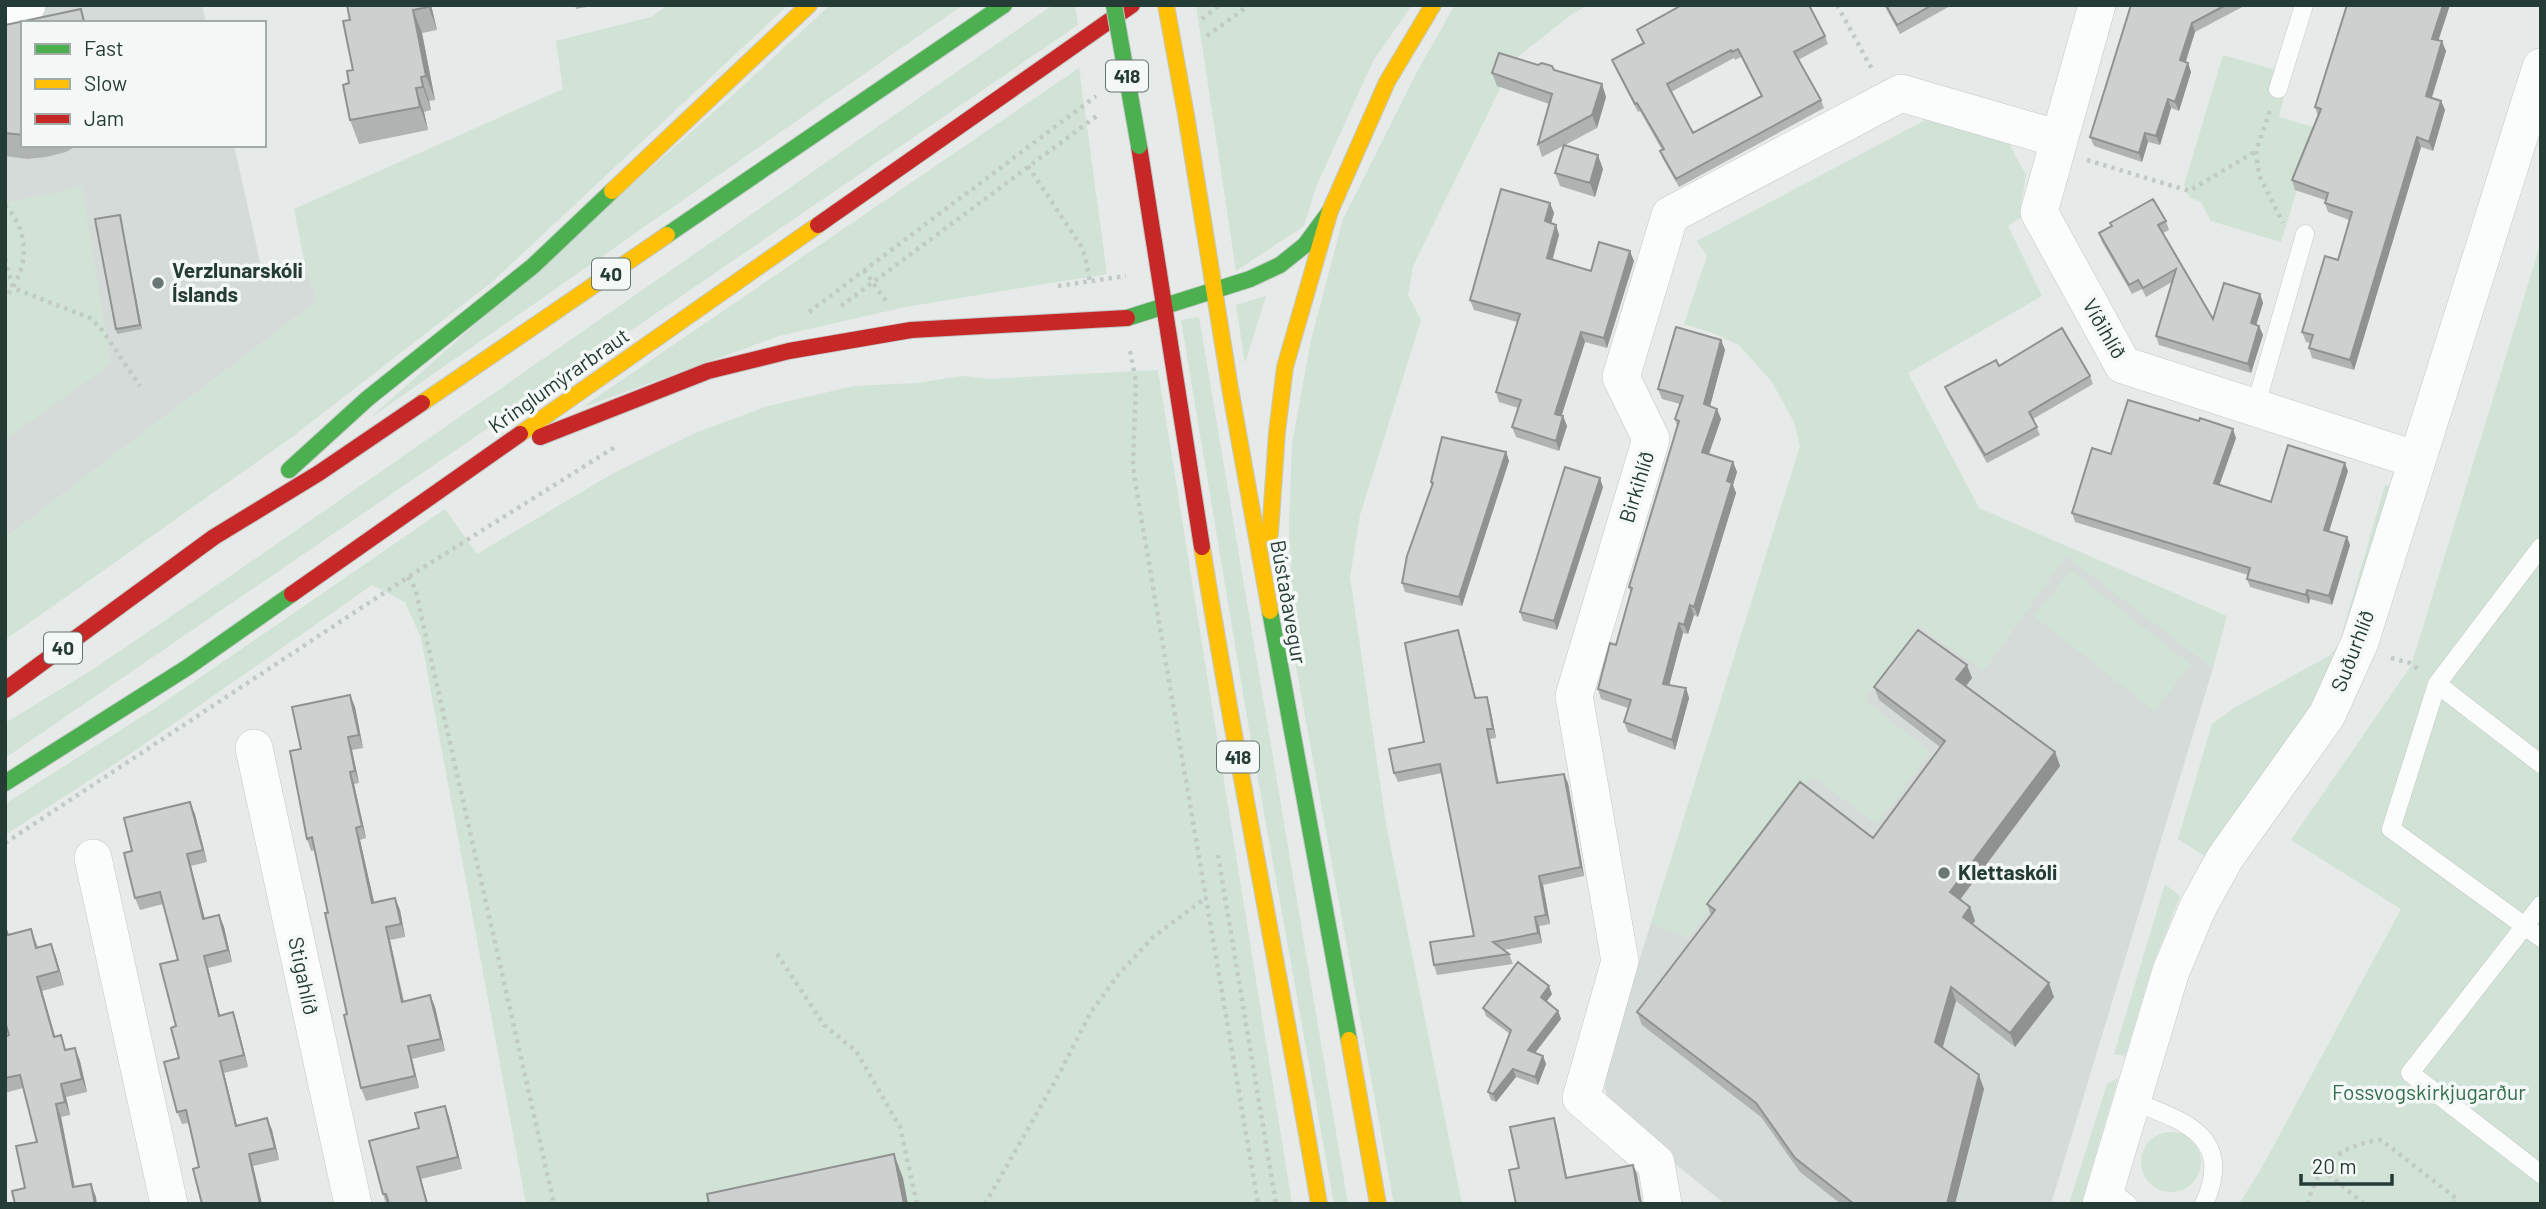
<svg xmlns="http://www.w3.org/2000/svg" width="2546" height="1209" font-family="Barlow,sans-serif">
  <rect width="100%" height="100%" fill="#e6eae8"/>
  <path fill="#d4dbd8" d="M5,5h197l4,18h-183v122h211l27,121 44,-2 12,37 -312,237z
    M2066,555l147,113 -162,536h-326l-97,-78 -17,-19 -6,-18 3,-29 43,-137 36,15 125,-163 65,48 53,-71 -66,-52 55,-74 65,44z"/>
  <path fill="#d1e2d6" d="M668,5h120l-296,277 -200,155 -287,203v-102l312,-237 -12,-37 -11,-55 269,-120 -7,-48 95,-24z
    M830,5h133l-593,413 365,-325z
    M1053,5h22l3,20 -1073,733v-35l87,-53 150,-102z
    M1196,5h216l-39,56 -57,126 -12,39 -68,45z
    M1455,5h133l-16,9 -58,46 -101,206 -5,29 13,25 -61,195 -10,62 36,247 76,380h-68l-99,-543 -6,-135 3,-82 19,-104 32,-121 74,-147z
    M2223,55l53,15 9,22 -6,25 37,11 -35,114 -70,-21 -10,-19 -12,-5 -5,-12z
    M1079,68l28,206 -202,33 -126,29 -198,72z
    M1931,117l73,18 22,40 -5,29 5,10 -18,12 34,70 -134,77 71,135 248,108 -14,52 -147,-112 -83,115 -64,-45 -55,74 66,52 -53,72 -65,-48 -125,162 -36,-15 149,-477 -6,-24 -22,-40 -33,-37 -26,-12 -29,-9 23,-68 -10,-15z
    M82,187l29,177 -106,76v-237z
    M2541,242v962h-302l21,-33 141,-262 -110,-69 120,-174z
    M1266,296l-21,67 -9,-58z
    M1199,317l149,887h-14l-87,-487 -66,-397z
    M1158,370l134,834h-766l-105,-566 -16,-36 -33,-17 -239,167 -128,83v-31l158,-101 282,-194 32,45 135,-80 81,-40 75,-28 86,-20 62,-3 47,-7 26,3z
    M2385,485l8,1 -64,187 -35,61 -88,123 -28,-18 34,-115 22,-16 95,-52 10,-12z
    M2071,570l120,95 -37,46 -120,-95z
    M2165,884l15,12 -27,68 -28,92 -11,-2z
    M2118,1078l-37,126h-12l38,-120z
    M2141 1162a30 30 0 1 1 60 0a30 30 0 1 1-60 0Z"/>
  <g fill="none" stroke-linecap="round" stroke-linejoin="round">
    <defs>
      <path id="lane" d="M2278,89l26,-84
        M2255,408l50,-174
        M2541,547l-104,137 -46,145 150,109
        M2437,684l104,80
        M2541,905l-131,168 131,101
        M2133,1101c50,20 102,35 71,103
        M2106,1187l22,17"/>
      <path id="street" d="M2097,5l-58,207 84,153 294,95
        M5,9l22,-4
        M254,748l99,456
        M93,858l76,346
        M1663,1204l-7,-41 -75,-65 39,-137 -46,-265 77,-257 -30,-62 49,-162 231,-122 158,46
        M2101,1204l70,-233 27,-64 27,-49 102,-143 33,-73 181,-575"/>
      <path id="fast" d="M667,235l337,-230
        M1127,318l123,-39 30,-14 25,-20 25,-34
        M289,470l78,-71 166,-133 79,-75
        M1270,611l79,429
        M5,783l183,-116 104,-73"/>
      <path id="slow" d="M1186,115l44,273 40,223
        M612,191l197,-186
        M422,403l245,-168
        M520,434l298,-209
        M1270,534l7,-102 8,-65 45,-156 57,-129 46,-77
        M1202,547c35,220 80,438 117,657
        M1349,1040l29,164"/>
      <path id="jam" d="M1139,146l63,401
        M818,225l314,-220
        M540,437l168,-66 81,-20 122,-21 216,-12
        M292,594l228,-160
        M5,690l209,-153 105,-64 103,-70"/>
    </defs>
    <use href="#lane" stroke="#c3c7c5" stroke-width="19"/>
    <use href="#street" stroke="#c3c7c5" stroke-width="38"/>
    <use href="#fast" stroke="#c2c9c7" stroke-width="18"/>
    <use href="#slow" stroke="#c2c9c7" stroke-width="18"/>
    <use href="#jam" stroke="#c2c9c7" stroke-width="18"/>
    <path stroke="#c2cac6" stroke-width="4.5" stroke-dasharray="3.5 5" stroke-linecap="butt" d="M1837,5l36,66
      M1202,19l18,-14
      M1207,36l42,-31
      M2270,111l-14,40 3,24 24,48
      M2087,160l102,31 67,-40
      M1028,166l53,80 4,10 5,25
      M5,205c26,28 24,64 0,93
      M5,259l8,29 77,30 10,9 40,59
      M864,270l22,31
      M1058,286l68,-10
      M841,306l257,-191
      M809,312l287,-216
      M1130,351l6,30 -3,82 2,18 123,723
      M408,577l7,11 139,616
      M2391,658l19,5 9,7
      M5,843l403,-266 207,-130
      M1218,855l58,349
      M777,954l47,71 32,26 44,76 17,77
      M2322,1169l42,35
      M985,1204l73,-128 33,-64 27,-37 35,-38 54,-40
      M2308,1204c8,-39 34,-60 73,-64l76,59 -3,5"/>
    <use href="#lane" stroke="#fbfcfc" stroke-width="18"/>
    <use href="#street" stroke="#fbfcfc" stroke-width="37"/>
    <use href="#fast" stroke="#4caf50" stroke-width="16"/>
    <use href="#slow" stroke="#ffc107" stroke-width="16"/>
    <use href="#jam" stroke="#c62828" stroke-width="16"/>
    <defs>
      <path id="fast-bridge" d="M1114,5l25,141"/>
      <path id="slow-bridge" d="M1166,5l20,110"/>
    </defs>
    <use href="#fast-bridge" stroke="#c2c9c7" stroke-width="18" stroke-linecap="butt"/>
    <use href="#slow-bridge" stroke="#c2c9c7" stroke-width="18" stroke-linecap="butt"/>
    <use href="#fast-bridge" stroke="#4caf50" stroke-width="16"/>
    <use href="#slow-bridge" stroke="#ffc107" stroke-width="16"/>
  </g>
  <path fill="#afb4b2" fill-rule="evenodd" d="M431,5l6,25 -15,3 13,67 -6,1 2,9 -7,2 4,18 -69,14 -9,-24 -1,-37 4,-13 -3,-50z
    M575,5h22l-21,4z
    M1884,5h68l-52,29z
    M2131,5h115l-51,27 -9,30 2,1 3,9 -12,39 -8,-3 -11,37 -12,-3 -6,20 -48,-16 -4,-9z
    M81,9l5,14h-63v122h55l-12,7 -20,5 -19,2 -22,-3v-131z
    M1637,30l188,6 3,8 -30,16 23,40 3,8 -145,79 -16,-28 -3,-8 2,-1 -22,-39 -2,1 -23,-44 -3,-8 31,-16zM1741,57l20,39 -68,37 -22,-41 63,-34 1,2z
    M2438,40l8,11 -14,47 9,3 4,9 -12,41 -12,-4 -67,223 -42,-12 -3,-10 1,-5 -4,-1 -4,-10 36,-72 11,-40 -21,-8 -3,-9v-3l-30,-10 -3,-10 26,-64 -3,-9z
    M1554,70l48,14 4,13 -9,31 -32,17 38,24 -8,28 -35,-11 -5,-13 8,-27 -21,11 -4,-13 11,-40 -52,-18 -5,-13z
    M1550,203l4,10 -3,10 5,2 3,10 -6,24 38,12 43,-10 -27,87 -22,-6 -24,74h2l4,10 -8,25 -43,-14 -4,-10 6,-19 -19,-6 -3,-10 21,-70 -43,-12 -4,-10z
    M121,219l21,110 -25,5 -1,-5z
    M2166,221l3,9 -6,3 50,86 47,-25 3,9 -7,22 3,1 4,9 -12,38 -92,-28 -3,-9 16,-54 -26,15 -4,-8 -10,5 -30,-52 -3,-9z
    M1721,340l4,10 -15,56 11,13 -12,35 24,8 4,10 -4,13 3,8 -38,124 -4,-2 -6,19 -5,-1 -14,52 17,3 3,10 -14,52 -47,-18 -4,-10 4,-14 -27,-9 -3,-10 18,-44 15,-52 -2,-6 48,-161 -2,-7 5,-15 -18,-5 -4,-10z
    M2090,376l3,8 -60,35 7,16 -53,28 -39,-68 -3,-8z
    M2236,438l-17,47 52,17 77,-31 -19,60 18,6 3,8 -18,60 -22,-6 -1,5 -59,-17 -3,-8 1,-4 -173,-53 -3,-9 39,-59z
    M1506,452l3,9 -47,145 -57,-14 -3,-9 30,-97 -1,-4z
    M1603,487l-46,143 -34,-9 -3,-9z
    M1458,630l3,9 15,59 11,-1 3,10 6,31 -6,1 9,44h69l16,93 -41,9 7,39 -11,2 3,17 -38,7 5,4 4,10 -76,11 -3,-10 40,-29 -32,-163 -44,9 -4,-9 30,-31z
    M1972,678l-6,8 89,66 5,14 -100,134 10,7 5,14 -3,3 82,73 -39,50 -59,-46 -13,46 41,42 -29,115h-114l-41,-32 -39,-55 -119,-92 -5,-13 74,-97 -4,-11 166,-66 67,-91 -61,-47 -5,-13z
    M350,695l5,12 8,41 -11,2 7,33 -5,1 12,54 -6,2 14,63 21,-5 5,12 5,27 -15,3 14,61 26,-6 5,12 10,44 -33,8 7,29 -53,13 -5,-13 -46,-238 -4,1 -4,-12 -6,-90z
    M195,814l12,48 -16,4 14,53 14,-4 5,12 8,35 -24,6 12,47 13,-3 4,12 11,43 -24,6 13,53 30,-8 5,12 7,30 -26,6 9,38h-60l-3,-37 -10,-44 -7,1 -5,-12 2,-54 -3,-32 2,-66 -15,-56 -23,6 -5,-12 -3,-47z
    M5,926l3,9 23,-6 7,18 13,-3 5,13 8,28 -22,6 13,45 11,14 9,-2 5,13 7,31 -21,5 4,18 -9,2 14,70 21,10 -71,-9 12,-46 -14,-54 -18,5v-57l4,-1z
    M1552,994l-6,8 12,9 3,8 -26,34 8,3 3,8 -8,21 -22,-8 -20,25 -5,-2 -3,-8 22,-58 -24,-18 -3,-8z
    M445,1106l4,11 13,52 -41,10 7,25h-42l-3,-10 36,-66z"/>
  <path fill="#8f9291" d="M428,5h3l6,25z
    M2443,5h7l-14,43 -4,-9z
    M413,10l9,23 13,67 -9,-24z
    M2192,23l3,9 -12,37 -3,-9z
    M2442,41l4,10 -17,55 -3,-10z
    M2188,63l3,9 -12,39 -4,-9z
    M421,77l8,24 2,9 -8,-23z
    M1602,84l4,13 -9,31 -5,-13z
    M416,88l8,24 4,18 -8,-23z
    M2168,99l3,9 -11,37 -4,-9z
    M2441,101l4,9 -12,41 -4,-9z
    M2145,133l3,9 -6,20 -3,-9z
    M2417,137l4,10 -67,223 -4,-10z
    M1598,155l5,14 -8,28 -5,-14z
    M1550,203l4,10 -5,18 -4,-10z
    M120,215l1,4 21,110 -2,-4z
    M1556,225l3,10 -9,32 -3,-9z
    M1630,251l4,10 -27,87 -3,-10z
    M2260,294l3,9 -9,29 -3,-9z
    M2259,326l4,9 -12,38 -3,-9z
    M1581,332l4,10 -26,82 -4,-10z
    M1721,340l4,10 -17,64 -4,-10z
    M1717,409l4,10 -15,43 -4,-10z
    M1563,416l4,10 -8,25 -3,-10z
    M2233,429l3,9 -19,54 -3,-9z
    M1506,452l3,9 -47,145 -3,-9z
    M1733,462l4,10 -4,13 3,8 -38,124 -4,-10 33,-126z
    M2345,463l3,8 -21,67 -3,-8z
    M1600,478l3,9 -46,143 -3,-9z
    M2347,537l3,8 -18,60 -3,-9z
    M2307,590l3,9 -1,5 -3,-9z
    M1690,605l4,10 -6,19 -4,-9z
    M1679,623l4,10 -16,61 -4,-10z
    M1458,630l3,9 17,69 -3,-10z
    M1967,665l5,13 -11,14 -5,-13z
    M1686,688l3,10 -14,52 -3,-10z
    M350,695l5,12 8,41 -4,-13z
    M1487,697l3,10 6,31 -3,-9z
    M1487,729l3,10 10,54 -3,-10z
    M348,737l4,13 7,33 -4,-12z
    M2055,752l5,14 -105,140 -5,-14z
    M350,772l4,12 12,54 -4,-12z
    M1564,774l4,9 16,93 -3,-9z
    M190,802l5,12 12,48 -4,-12z
    M356,828l4,12 17,75 -5,-12z
    M187,854l4,12 17,65 -5,-12z
    M1539,876l4,9 7,39 -4,-9z
    M395,898l5,12 5,27 -4,-13z
    M1970,907l5,14 -7,9 -5,-13z
    M219,915l5,12 8,35 -4,-12z
    M1535,917l4,9 3,17 -4,-10z
    M386,927l4,13 16,74 -4,-12z
    M51,944l5,13 8,28 -5,-14z
    M204,956l4,12 15,60 -4,-12z
    M37,977l5,14 17,59 -5,-13z
    M2049,983l5,14 -39,50 -5,-14z
    M1549,986l3,8 -8,11 -3,-8z
    M1951,987l5,14 -16,55 -5,-14z
    M430,995l5,12 10,44 -4,-12z
    M1558,1011l3,8 -30,39 -3,-8z
    M233,1012l4,12 11,43 -4,-12z
    M408,1046l4,13 7,29 -4,-12z
    M75,1048l5,13 7,31 -5,-13z
    M1543,1056l3,8 -8,21 -3,-8z
    M220,1061l4,12 16,65 -4,-12z
    M1513,1069l3,8 -20,25 -3,-8z
    M1979,1075l5,14 -29,115h-8z
    M61,1084l5,13 4,18 -5,-13z
    M56,1104l5,13 16,83 -4,-13z
    M445,1106l4,11 13,52 -4,-12z
    M267,1118l5,12 7,30 -4,-12z
    M1554,1118l3,9 12,60 -3,-9z
    M249,1154l4,12 9,38h-2z
    M894,1154l9,24 5,26h-4z
    M1633,1165l4,9 5,30 -3,-5z
    M417,1167l4,12 7,25h-1z
    M91,1184l5,13 1,7h-2z"/>
  <path fill="#ccd1cf" stroke="#8f9291" stroke-width="2" fill-rule="evenodd" d="M347,5h81v2l-15,3 13,66 -5,1 2,10 -7,1 4,19 -70,13 -7,-35 6,-2 -2,-12 6,-1 -10,-49 7,-1z
    M1682,5h127l16,31 -31,16 27,48 -145,79 -16,-28 4,-2 -27,-46 -2,1 -23,-44 32,-17 -7,-13zM1738,49l24,47 -69,37 -26,-49 64,-34 1,2z
    M1886,5h46l-35,20z
    M2131,5h95l-34,18 -12,37 8,3 -13,39 -7,-3 -12,37 -11,-3 -6,20 -49,-16z
    M2347,5h96l-11,34 10,2 -16,55 15,5 -12,41 -12,-5 -67,223 -41,-12 4,-13 -11,-3 23,-76 13,4 14,-48 -27,-9 3,-10 -36,-13 29,-71 -6,-2z
    M81,9l3,14h-61v112l-18,-2v-108z
    M1499,53l39,12 4,-2 10,3 2,4 48,14 -10,31 -54,29 14,-50 -60,-21z
    M1564,145l34,10 -8,28 -35,-10z
    M1501,189l49,14 -5,18 11,4 -9,33 44,13 8,-29 31,9 -26,87 -23,-6 -26,82 8,2 -7,25 -44,-14 9,-27 -25,-8 24,-78 -50,-14z
    M2153,199l13,22 -8,4 55,94 11,-36 36,11 -9,29 8,3 -11,38 -92,-28 20,-67 -33,19 -5,-8 -9,5 -30,-52 13,-7 -2,-3z
    M120,215l20,110 -24,4 -21,-110z
    M1676,327l45,13 -17,64 13,5 -15,43 31,10 -6,19 5,2 -38,124 -4,-2 -6,20 -5,-2 -16,61 23,4 -14,52 -48,-18 7,-22 -33,-11 12,-46 6,2 16,-57 -3,-1 50,-166 -4,-2 8,-23 -25,-7z
    M2062,328l28,48 -61,36 8,15 -52,28 -40,-68 51,-27 3,6z
    M2128,400l71,21 1,-3 33,11 -19,54 57,19 17,-57 57,18 -21,67 23,7 -18,59 -22,-6 -1,5 -59,-16 3,-11 -178,-55 20,-65 19,6z
    M1442,437l64,15 -47,145 -57,-14 5,-27 26,-73 -2,-1z
    M1565,467l35,11 -46,143 -34,-9z
    M1458,630l17,68 12,-1 6,32h-6l10,54 67,-9 17,93 -42,9 7,39 -11,2 3,16 -45,9 16,12 -75,11 -4,-23 44,-6 -34,-172 -46,9 -5,-24 35,-7 -19,-99z
    M1918,630l49,35 -11,14 99,73 -105,140 20,15 -7,10 86,66 -39,50 -59,-46 -16,55 44,33 -32,129h-93l-59,-46 -39,-55 -119,-91 78,-102 -8,-6 93,-122 73,56 72,-97 -71,-54z
    M350,695l9,40 -11,2 7,34 -5,1 12,54 -6,2 16,75 23,-5 6,26 -15,3 16,75 28,-7 11,44 -33,7 7,30 -54,12 -17,-73 3,-1 -22,-101h3l-16,-76 -5,2 -17,-88 11,-2 -9,-42z
    M190,802l13,48 -16,4 16,65 16,-4 9,35 -24,6 15,60 14,-4 11,43 -24,6 16,65 31,-8 8,30 -26,6 11,50h-58l-9,-35 6,-2 -13,-57 -9,2 -13,-50 15,-4 -8,-30 5,-2 -16,-62 18,-4 -18,-68 -25,6 -11,-45 8,-2 -8,-33z
    M5,927l3,8 23,-6 5,19 15,-4 8,27 -22,6 17,60 7,-2 4,15 10,-2 7,31 -21,5 4,18 -9,2 17,83 18,-3 4,20h-80l-3,-13 13,-3 -9,-42 21,-4 -17,-67 -15,3v-42l4,-1 -4,-13z
    M1518,962l31,24 -8,11 17,14 -30,39 15,6 -8,21 -22,-8 -20,25 -5,-2 23,-62 -28,-22z
    M445,1106l13,51 -41,10 10,37h-38l-3,-10h-3l-14,-53 50,-13 -4,-15z
    M1554,1118l12,60 67,-13 6,34 3,5h-126l-7,-34 10,-2 -9,-41z
    M894,1154l10,50h-195l-2,-10z"/>
  <g fill="#697874" stroke="#f4f8f6" stroke-width="2.5">
    <circle cx="158" cy="283" r="7"/>
    <circle cx="1944" cy="873" r="7"/>
  </g>
  <g text-anchor="middle" stroke-width="7" stroke-linejoin="round" paint-order="stroke">
    <g fill="#f4f8f6" stroke="#637470" stroke-width="2">
      <rect x="1106" y="60.5" width="42" height="31" rx="5"/>
      <rect x="592" y="258.5" width="38" height="31" rx="5"/>
      <rect x="44" y="632.5" width="38" height="31" rx="5"/>
      <rect x="1217" y="741.5" width="42" height="31" rx="5"/>
    </g>
    <g font-size="19" font-weight="bold" fill="#253b36">
      <text x="1127" y="83">418</text>
      <text x="611" y="281">40</text>
      <text x="63" y="655">40</text>
      <text x="1238" y="764">418</text>
    </g>
    <g font-size="21" font-weight="bold" fill="#253b36" stroke="#f4f8f6" text-anchor="start">
      <text x="172" y="278">Verzlunarskóli<tspan x="172" dy="24">Íslands</tspan></text>
      <text x="1958" y="880">Klettaskóli</text>
    </g>
    <g font-size="21" fill="#253b36" stroke="#f4f8f6">
      <text transform="translate(2104 329) rotate(60)" y="7">Víðihlíð</text>
      <text transform="translate(559 381) rotate(-35)" y="7">Kringlumýrarbraut</text>
      <text transform="translate(1637 487) rotate(-73)" y="7">Birkihlíð</text>
      <text transform="translate(1288 602) rotate(80)" y="7">Bústaðavegur</text>
      <text transform="translate(2353 651) rotate(-69)" y="7">Suðurhlíð</text>
      <text transform="translate(303 976) rotate(78)" y="7">Stigahlíð</text>
    </g>
    <g font-size="21" fill="#336e4c" stroke="#f4f8f6">
      <text x="2429" y="1100">Fossvogskirkjugarður</text>
    </g>
  </g>
  <rect width="2546" height="1209" fill="none" stroke="#253b36" stroke-width="14"/>
  <rect x="21" y="21" width="245" height="126" fill="#f4f8f6" stroke="#a1aca9" stroke-width="2"/>
  <rect x="35" y="44" width="35" height="10" fill="#4caf50" stroke="#a1aca9" stroke-width="2"/>
  <text x="84" y="56" font-size="21" fill="#253b36">Fast</text>
  <rect x="35" y="79" width="35" height="10" fill="#ffc107" stroke="#a1aca9" stroke-width="2"/>
  <text x="84" y="91" font-size="21" fill="#253b36">Slow</text>
  <rect x="35" y="114" width="35" height="10" fill="#c62828" stroke="#a1aca9" stroke-width="2"/>
  <text x="84" y="126" font-size="21" fill="#253b36">Jam</text>
  <path d="M2301 1174v10h91v-10" fill="none" stroke="#253b36" stroke-width="3.5"/>
  <text x="2312" y="1174" font-size="21" fill="#253b36" stroke="#f4f8f6" stroke-width="5" paint-order="stroke">20 m</text>
</svg>
